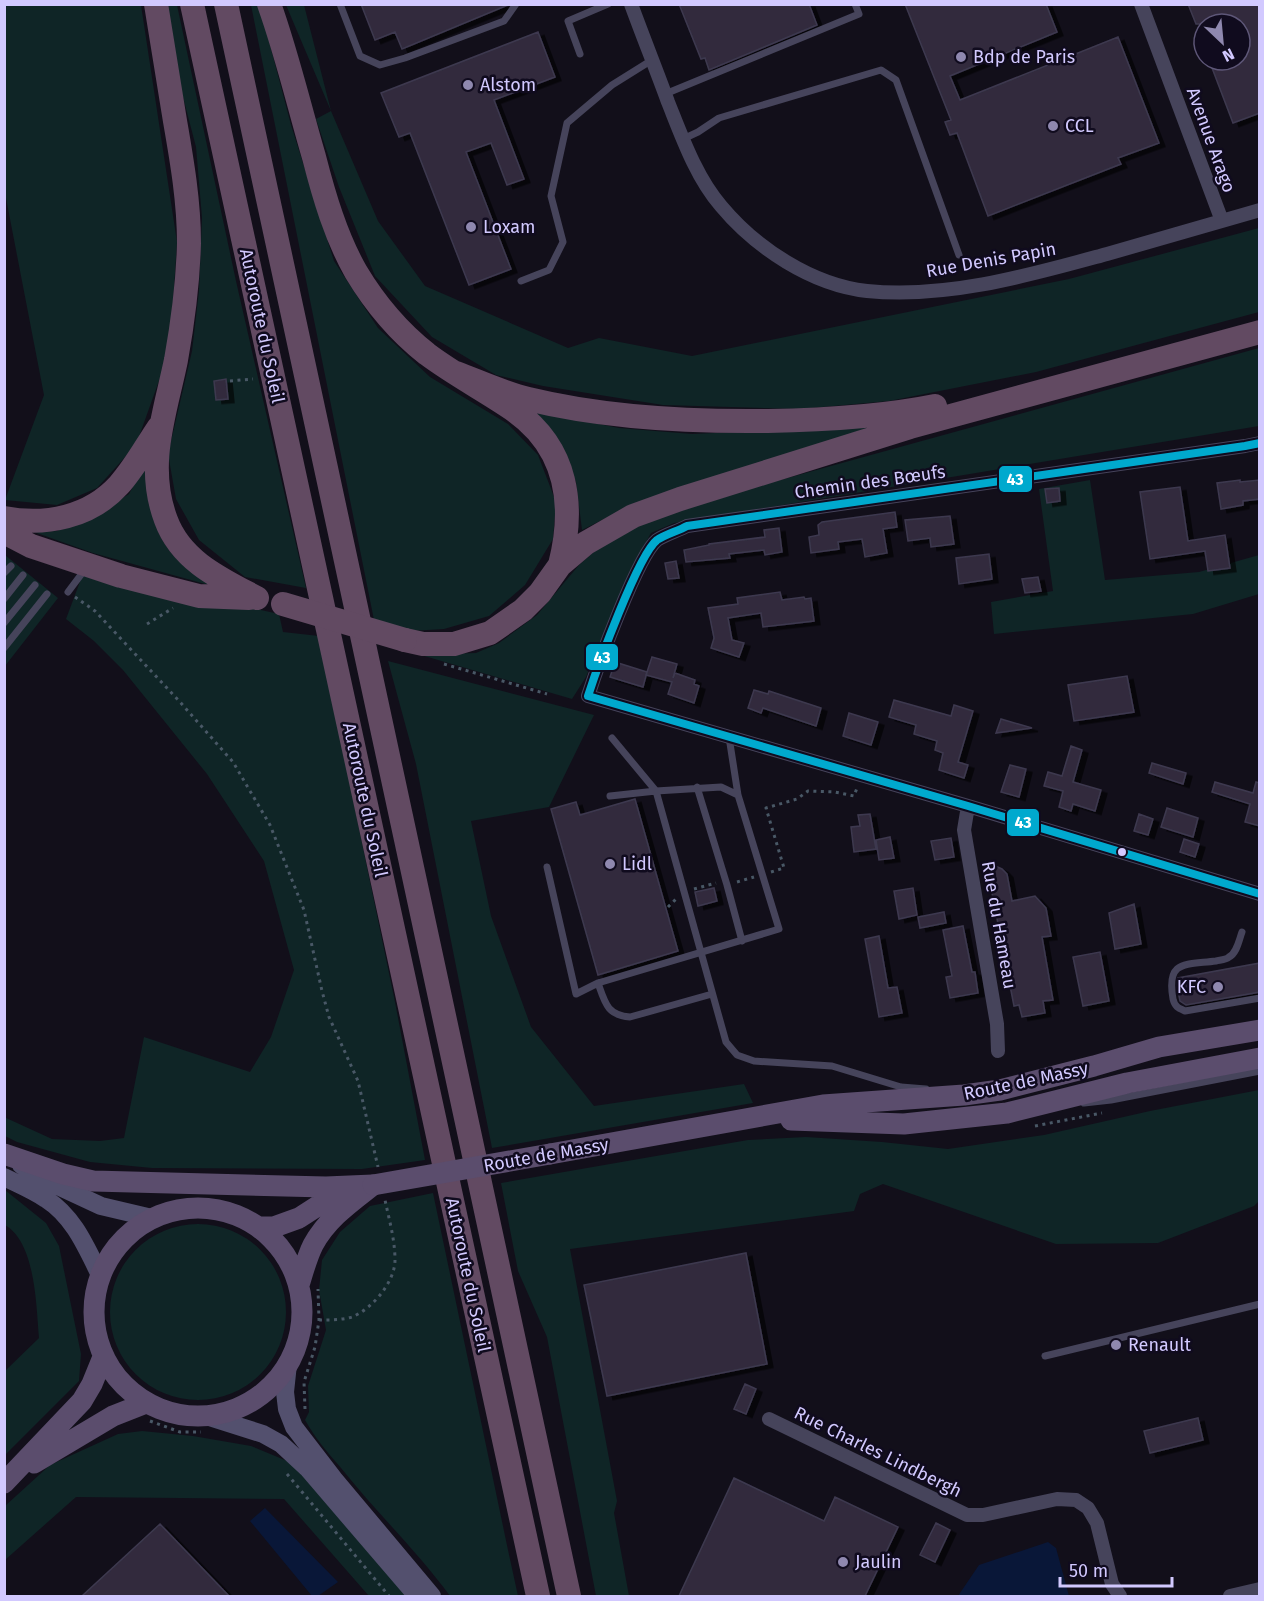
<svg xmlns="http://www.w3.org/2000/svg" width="1264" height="1601" font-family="'Fira Sans',sans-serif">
  <defs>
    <filter id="shadow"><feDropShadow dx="6" dy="3.5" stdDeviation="0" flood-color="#0009"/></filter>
  </defs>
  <rect width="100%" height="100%" fill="#120f1a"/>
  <path fill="#0f2526" d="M4,5h137l36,237 -7,108 -34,95 -39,43 -40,17 -52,-5 39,-105 -39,-202z
    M166,5h11l59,276 70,307 -61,-11 -46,-37 -23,-41 -8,-45 24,-103 7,-60 3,-73 -6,-71 -19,-73z
    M251,5h6l6,13 28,107 43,136 44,67 52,49 78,47 30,31 18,47 -3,37 -28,46 -36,31 -45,13 -33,2 -37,-11z
    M286,5h18l27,106 47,110 47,65 143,62 31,-10 93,18 377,-77 190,-51v84l-223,60 -147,29 -89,8 -137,-4 -120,-19 -47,-11 -64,-38 -57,-61 -36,-89 -23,-68 15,-8z
    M1259,348v78l-585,97 -23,10 -22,40 -43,104 -14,22 -151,-44 55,-2 23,-10 38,-28 42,-50 24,-21 44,-24 97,-30z
    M534,411l85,17 73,6 192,-9 -278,93 -24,12 -6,-48 -14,-36z
    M145,464c2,32 7,69 30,93 10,10 23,19 34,28l-116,-32 -59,-21 23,-1 40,-18 32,-19z
    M1090,480l15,100 94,-8 60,-17v39l-66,20 -199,20 -3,-32 62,-11 -14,-102z
    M5,555l53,43 -53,68z
    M84,571l195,43 4,18 36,4 76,366 30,158 -63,9 -210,-1 -62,-6 -73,-20 -12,-6 -1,-19 48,22 48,2 24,-3 20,-101 106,35 21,-35 23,-67 -30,-109 -57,-87 -84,-104 -29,-29 -28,-22z
    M388,661l206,54 -45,92 -78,14 20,95 40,111 63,79 150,-22 9,19 -261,45 -76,-384z
    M1259,1090v111l-5,5 -96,37 -102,1 -173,-60 -23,10 -6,17 -284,38 47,252 -3,12 15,83h-33l-49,-259 -29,-66 -17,-88 247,-43 58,-3 76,5 66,7 96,-14 106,-24z
    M5,1190l41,33 13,23 22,108 -2,27 -74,74v-84l34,-33c-3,-32 -3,-95 -34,-113z
    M433,1193l75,357 10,46h-68c-33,-45 -74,-84 -109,-128 -13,-15 -26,-30 -36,-48l4,-8 -1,-26 18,-56 -7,-40 3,-30 18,-28 30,-26z
    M110 1312a88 88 0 1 1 176 0a88 88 0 1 1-176 0Z
    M142,1431l51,5 58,10 41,17 114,133h-37l-85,-97 -208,-2 -71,63v-54l45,-41 68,-31z"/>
  <path fill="#091738" d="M265,1508l73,74 -20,14h-6l-62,-75z
    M1048,1542l8,6 13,48h-111l21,-31z"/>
  <path fill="#302c3d" stroke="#3e394f" stroke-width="1.5" filter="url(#shadow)" d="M361,4h147v1l-106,44 -7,-17 -20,8z
    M679,4h130l8,21 -108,45 -4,-12 -4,1z
    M905,4h141l11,28 -107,44 10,24 158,-63 41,106 -41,15 3,6 -133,52 -31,-83 -7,2 -5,-13 6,-2z
    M1188,4h72v109l-27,10 -24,-63h31v-36h-44z
    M538,32l17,45 -61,23 30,79 -17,6 -16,-42 -25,9 45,117 -42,16 -59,-152 -11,4 -18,-44z
    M226,379l2,20 -12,1 -2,-19z
    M1240,480v2l20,-2v19l-17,2v4l-22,4 -4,-26z
    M1180,487l8,54 37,-6 5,33 -22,3 -3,-20 -55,8 -10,-67z
    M1059,488l1,13 -13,2 -2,-14z
    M895,512l2,15 -14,2 4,24 -22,4 -3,-18 -24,3 1,7 -28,4 -2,-16 10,-2 -1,-10 4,-3z
    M950,516l4,28 -23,3 -1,-9 -22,3 -3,-21z
    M779,528l3,24 -17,3 -1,-5 -35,4 1,4 -44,4 -2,-12 25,-5v-1l56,-7 -1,-7z
    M989,554l3,25 -33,5 -3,-26z
    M676,561l3,17 -11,1 -3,-16z
    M1038,577l3,14 -16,2 -3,-14z
    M780,592l2,8 22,-3 1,2 6,-1 3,23 -51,6 -2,-14 -33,5 4,22 12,3 -5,14 -28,-9 3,-10 -6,-30 30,-4 -1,-6z
    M652,657l25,7 -4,14 2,-5 20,7 -1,4 5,2 -5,17 -26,-9 4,-12 -26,-7z
    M615,662l32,10 -4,15 -33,-10z
    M1127,676l7,36 -60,9 -6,-36z
    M754,690l14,4 1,-3 52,17 -5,18 -53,-18 -2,5 -13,-5z
    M894,700l57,16 3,-11 19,6 -15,51 10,3 -4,13 -25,-8 4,-17 -8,-3 2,-9 -23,-7 2,-9 -27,-8z
    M849,713l29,9 -7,23 -28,-9z
    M1001,719l31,9 -36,5z
    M1071,746l11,4 -9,32 28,8 -6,21 -22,-7 -2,7 -12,-4 4,-16 -19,-5 4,-14 14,4z
    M1152,763l34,10 -3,11 -34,-11z
    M1010,765l16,4 -7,28 -18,-5z
    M1215,782l38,11 3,-11 4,1v43l-15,-4 5,-18 -38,-12z
    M635,799l43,152 -80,24 -47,-166 25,-7 4,13z
    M1167,808l31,10 -5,19 -32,-10z
    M870,814l6,35 -22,3 -3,-25 9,-1 -2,-11z
    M1139,814l14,5 -5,16 -14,-4z
    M890,837l4,21 -15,2 -3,-20z
    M951,838l3,19 -19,3 -4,-19z
    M1184,839l15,5 -4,13 -15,-5z
    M986,862l16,7 5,5 5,27 23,-5 11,12 5,28 -9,1 11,63 -10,1 2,12 -23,4 -3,-12 -5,1z
    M714,888l3,13 -19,5 -3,-14z
    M913,888l4,27 -18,4 -5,-28z
    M1134,904l7,40 -26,5 -6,-36z
    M944,912l2,11 -26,5 -2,-11z
    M963,926l9,46h3l3,21 -28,5 -4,-21 6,-1 -9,-46z
    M879,936l9,52 9,-1 5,26 -23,4 -14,-78z
    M1100,952l9,49 -26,5 -10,-49z
    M1260,963v29l-74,13 -6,-4 -3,-15 1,-8z
    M746,1253l21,111 -160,32 -23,-111z
    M745,1384l11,5 -10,25 -12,-5z
    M1198,1418l5,22 -53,13 -6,-22z
    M734,1478l90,43 11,-24 63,30 -33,69h-186z
    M936,1523l14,7 -15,32 -15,-7z
    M160,1524l69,72h-147z"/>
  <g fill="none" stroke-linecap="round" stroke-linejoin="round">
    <path stroke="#495866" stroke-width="3" stroke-dasharray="3 4.5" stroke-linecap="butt" d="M230,381l23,-2
      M75,597l20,14 85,91 53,60 37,63 34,85 18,81 7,26 29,64 20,86
      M147,624l26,-16
      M444,664l103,30
      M771,872l13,-4 -18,-60 31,-9 11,-8 27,1 19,4 3,-8
      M737,882l17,-5
      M694,889l22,-6
      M668,907l8,-8
      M1035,1126l67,-13
      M319,1320c11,0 23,0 33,-3 20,-8 43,-35 43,-57 0,-20 -6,-41 -10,-60
      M305,1409l-1,-27 11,-35 4,-27 -1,-31
      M150,1421l30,11h21
      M287,1474l102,122"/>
    <path stroke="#46445b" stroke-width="7" d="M340,4l20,52 20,9 25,-7 99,-37 12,-17
      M580,54l-12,-33 40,-17
      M665,94l194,-80 -4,-10
      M683,139l15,-7 21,-14 162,-48 15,10 63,175
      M521,281l28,-11 14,-28 -12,-46 16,-73 45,-38 40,-25
      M4,573l7,-7
      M68,592l18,-24
      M4,599l19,-24
      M4,623l31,-38
      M4,648l43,-54
      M697,787l30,98 15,56
      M738,795l-17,-8 -65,4 70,251 11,13 17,6 78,5 69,21 25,2
      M610,796l46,-5 -44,-53
      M547,867l29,127 22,-11
      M1242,932c-3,8 -5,21 -13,25 -3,3 -9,3 -13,4 -31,4 -50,-1 -43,38 2,8 5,9 12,12l75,-13
      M712,994l-82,23c-23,-2 -25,-14 -32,-34l181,-54 -41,-134 -9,-58
      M1084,1103l27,-3 149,-29
      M1045,1356l215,-52"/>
    <path stroke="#46445b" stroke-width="14" d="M631,4c12,33 25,65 37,98 14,35 28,75 53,104 35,42 91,79 146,85 81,8 163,-16 240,-37 51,-15 102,-29 153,-44
      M1141,4l81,217
      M1260,443l-15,3 -558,80c-9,5 -21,8 -30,14 -19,15 -60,128 -69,156l380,110 292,88
      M968,806l-4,24 33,194 1,27
      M769,1419l198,96h16l74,-16 19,1 12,8 9,15 15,61 8,12
      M1230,1596l30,-7"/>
    <path stroke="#53506e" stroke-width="18" d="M21,1165l22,14 58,27 51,12
      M4,1177c14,7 29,13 42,22 28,18 40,48 54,76
      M288,1364l-3,28 2,17 7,18 40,52 98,117
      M206,1416l57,18 18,10 27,25 109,127"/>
    <path stroke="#5b4d6d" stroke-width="21" d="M791,1120l113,4 103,-11 120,-30 133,-25
      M4,1154l59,20 30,7 233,6 47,-2
      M550,1154l273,-49 141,-10 36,-5 94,-24 65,-19 101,-17
      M94 1312a104 104 0 1 1 208 0a104 104 0 1 1-208 0Z
      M259,1227h15l25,-9 31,-20 19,-6
      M299,1285c4,-13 8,-28 14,-40 14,-26 37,-42 60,-60
      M34,1463l79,-47 33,-13
      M4,1483l78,-82 10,-17 11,-27"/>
    <path stroke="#624a62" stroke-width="24" d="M156,4c6,39 13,78 19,117 7,40 14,81 14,122 -1,39 -6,78 -13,117 -11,54 -31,105 -10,160 15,41 55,59 91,78
      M192,4l346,1592
      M226,4l343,1592
      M269,4c18,50 30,102 45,153 10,39 22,80 42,115 18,30 43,60 71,82 28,21 59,37 88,57 53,38 60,95 45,154
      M456,373c24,9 47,20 72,26 78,19 160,23 240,22 56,-1 113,-4 167,-15
      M4,518c42,8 86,-1 115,-33 16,-18 27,-39 40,-58
      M4,532l27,14 90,30 78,20 50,2
      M405,640l18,4h31l36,-11 33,-23 17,-17 20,-28 26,-22 47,-27 47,-17 230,-72 350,-95"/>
    <path stroke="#5b4d6d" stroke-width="21" d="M373,1185l177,-31"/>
    <path stroke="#624a62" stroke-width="24" d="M283,604l122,36"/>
    <defs>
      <path id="bus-1" d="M1260,443l-15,3 -558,80c-9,5 -21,8 -30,14 -19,15 -60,128 -69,156l380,110 292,88"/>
    </defs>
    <use href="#bus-1" stroke="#100b1e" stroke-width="12"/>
    <use href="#bus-1" stroke="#00a9ce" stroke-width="8"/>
  </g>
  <g fill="#8f88af" stroke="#100b1e" stroke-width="2">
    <circle cx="961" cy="57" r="6"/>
    <circle cx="468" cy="85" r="6"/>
    <circle cx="1053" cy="126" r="6"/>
    <circle cx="471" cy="227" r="6"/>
    <circle cx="610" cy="864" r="6"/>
    <circle cx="1218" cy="987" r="6"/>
    <circle cx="1116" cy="1345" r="6"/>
    <circle cx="843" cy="1562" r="6"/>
  </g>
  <circle fill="#d2c9ff" stroke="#100b1e" stroke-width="2" cx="1122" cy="852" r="5"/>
  <g text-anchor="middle" stroke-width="5" stroke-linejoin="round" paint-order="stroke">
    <g font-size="18" fill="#d2c9ff" stroke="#100b1e" text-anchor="start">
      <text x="973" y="63">Bdp de Paris</text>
      <text x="480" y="91">Alstom</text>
      <text x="1065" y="132">CCL</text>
      <text x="483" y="233">Loxam</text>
      <text x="622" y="870">Lidl</text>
      <text x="1206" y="993" text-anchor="end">KFC</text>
      <text x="1128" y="1351">Renault</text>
      <text x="855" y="1568">Jaulin</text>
    </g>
    <g font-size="18" fill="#d2c9ff" stroke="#100b1e">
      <text transform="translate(1211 140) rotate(70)" y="6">Avenue Arago</text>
      <text transform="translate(991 260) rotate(-10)" y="6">Rue Denis Papin</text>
      <text transform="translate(262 326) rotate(78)" y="6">Autoroute du Soleil</text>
      <text transform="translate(870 482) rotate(-8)" y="6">Chemin des Bœufs</text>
      <text transform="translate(365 800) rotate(78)" y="6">Autoroute du Soleil</text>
      <text transform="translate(999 925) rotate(80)" y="6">Rue du Hameau</text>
      <text transform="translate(1026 1081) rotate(-12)" y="6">Route de Massy</text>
      <text transform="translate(546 1155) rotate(-10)" y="6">Route de Massy</text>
      <text transform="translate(468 1275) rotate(78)" y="6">Autoroute du Soleil</text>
      <text transform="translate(878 1452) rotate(26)" y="6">Rue Charles Lindbergh</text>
    </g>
  </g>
  <g stroke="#100b1e" stroke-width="2">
    <rect x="998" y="465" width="35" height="28" rx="6" fill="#00a9ce"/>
    <rect x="585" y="643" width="34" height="28" rx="6" fill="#00a9ce"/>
    <rect x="1006" y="808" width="34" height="29" rx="6" fill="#00a9ce"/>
  </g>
  <g font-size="16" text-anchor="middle" font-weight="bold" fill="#fff">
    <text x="1015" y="485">43</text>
    <text x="602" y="663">43</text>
    <text x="1023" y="828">43</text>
  </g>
  <rect width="1264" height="1601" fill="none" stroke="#d2c9ff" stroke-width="12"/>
  <g transform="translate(1222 42) rotate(154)"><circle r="28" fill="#100b1e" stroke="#5e5778" stroke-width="1.5"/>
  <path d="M0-4.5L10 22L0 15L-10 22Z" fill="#8f88af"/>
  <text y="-9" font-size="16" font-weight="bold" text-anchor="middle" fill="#d2c9ff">N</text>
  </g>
  <path d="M1060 1577v9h112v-9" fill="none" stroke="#d2c9ff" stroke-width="3"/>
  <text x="1069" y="1577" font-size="18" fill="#d2c9ff" stroke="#100b1e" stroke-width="4.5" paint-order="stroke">50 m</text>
</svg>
